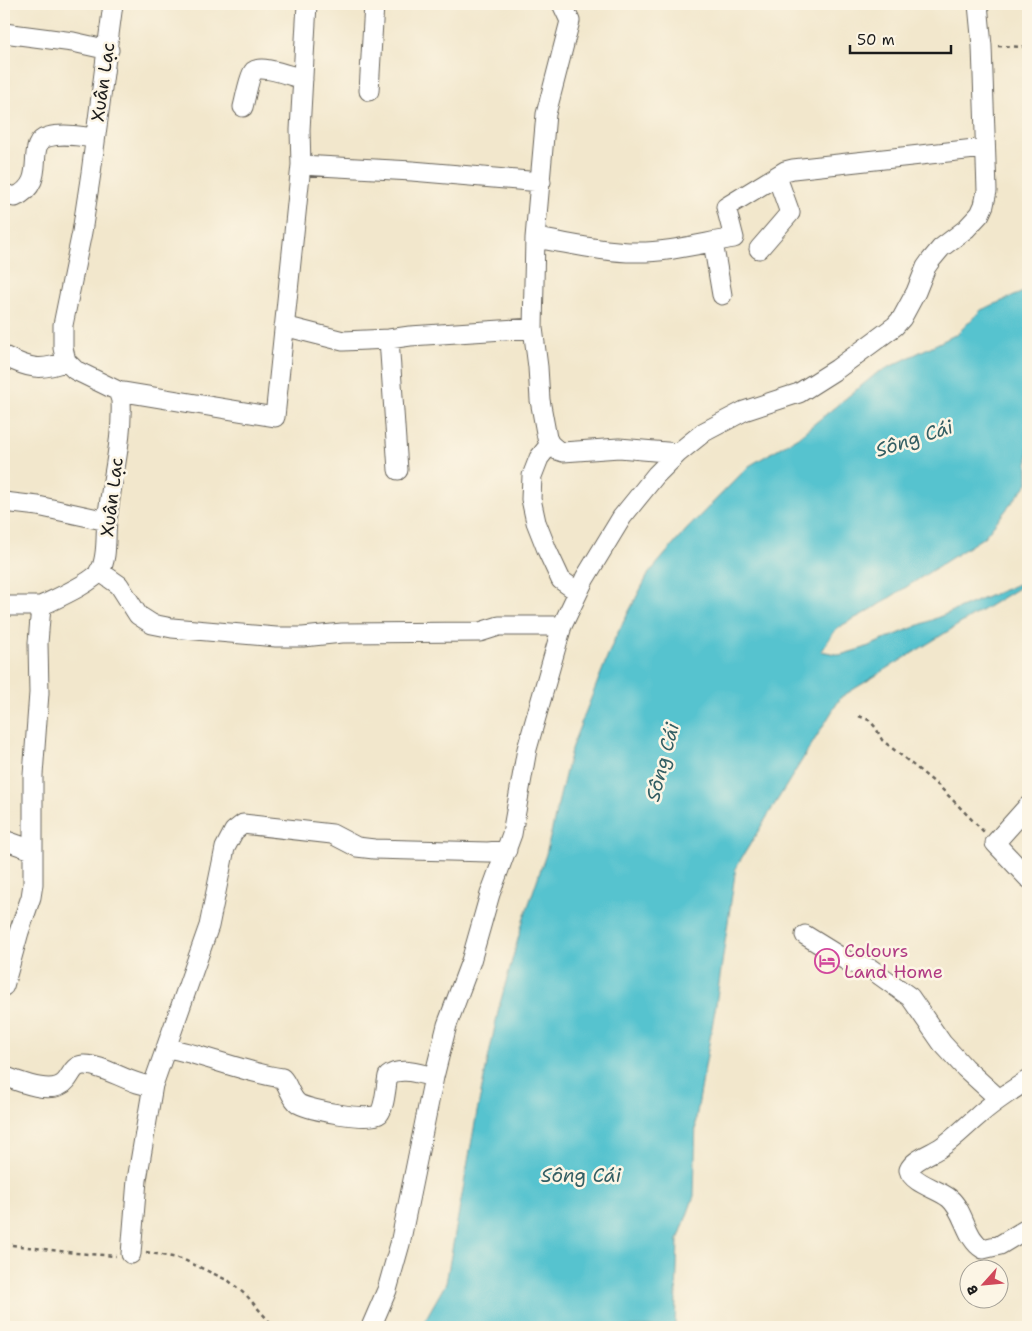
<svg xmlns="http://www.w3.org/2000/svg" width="1032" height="1331" font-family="'Shantell Sans',sans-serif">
  <rect width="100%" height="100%" fill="#fcf5e5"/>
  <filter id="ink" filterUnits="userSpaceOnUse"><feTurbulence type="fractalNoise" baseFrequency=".02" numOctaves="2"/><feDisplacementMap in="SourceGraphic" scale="10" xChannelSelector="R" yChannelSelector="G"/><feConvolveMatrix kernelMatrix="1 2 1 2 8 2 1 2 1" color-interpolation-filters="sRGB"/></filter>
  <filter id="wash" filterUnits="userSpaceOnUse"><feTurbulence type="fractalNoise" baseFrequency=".0096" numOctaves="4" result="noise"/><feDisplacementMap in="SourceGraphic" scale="20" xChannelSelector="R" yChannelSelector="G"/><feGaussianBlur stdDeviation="1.12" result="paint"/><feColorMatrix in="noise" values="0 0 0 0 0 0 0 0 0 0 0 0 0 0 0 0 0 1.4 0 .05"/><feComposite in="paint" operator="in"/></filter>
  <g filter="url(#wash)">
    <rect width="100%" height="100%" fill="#f2e7cc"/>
    <path fill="#57c3cf" stroke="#3a7076" d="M1028,290v193l-44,54 -112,72 -35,19 -16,23 19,4 24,-7 164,-68v2l-187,115 -105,170 -20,137 -20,114 -2,78 -16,44 -3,87h-254l25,-44 31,-171 22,-105 24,-86 23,-67 26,-108 43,-108 34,-65 38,-44 62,-63 49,-29 79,-64 80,-39 24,-24z"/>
  </g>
  <g filter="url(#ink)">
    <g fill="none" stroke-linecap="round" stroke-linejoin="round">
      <defs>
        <path id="minor" d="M562,4l8,17 -24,93 -11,124 -2,90 5,39 2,33 7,38 3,6 7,6 6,2 56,-4 59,5
          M4,33l69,9 36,8
          M369,91l5,-87
          M243,107c2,-7 6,-30 10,-35 6,-9 40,5 50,7
          M301,165l111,6 129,11
          M4,194l11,3c35,-15 8,-54 33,-60 14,-4 32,-1 47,1
          M535,238c33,5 67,14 100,14 30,1 68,-9 99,-14l-8,-31 59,-36 8,-2 191,-21
          M713,242l9,53
          M759,249l31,-36 -13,-36
          M284,326l59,15 46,-2 21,-3 123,-8
          M389,339l9,131
          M4,356c24,12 37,16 62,5
          M118,391l157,26 26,-252 -1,-35 7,-126
          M550,444l-11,14 -7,18 -1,23 5,23 11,28 14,30 17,12
          M4,502l34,4 69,15
          M99,571l20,14 19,30 14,9 20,4 104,9h27l39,-4 138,-1 19,-6h63
          M4,606h37
          M1028,806l-33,37 33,35
          M4,840l28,10
          M805,935l42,26 24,8 39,28 32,46 23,25 34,31
          M4,986l15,-54 12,-35 2,-13v-109l6,-82 -1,-50 3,-37c14,-7 51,-23 59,-35 8,-14 5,-34 7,-49 4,-41 16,-81 14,-122l-3,-9 -43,-21 -9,-9 -3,-13v-23l19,-93 9,-59 22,-169
          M167,1048c39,7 75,24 115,30 7,7 8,20 17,26 11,6 71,18 80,10 6,-7 7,-29 9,-38 12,-10 32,-2 46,1
          M4,1076c15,6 50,20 62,5 6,-7 7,-15 17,-16 19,-2 54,24 70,20l56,-159 16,-78 9,-17 9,-7 89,10 25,13 17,2 114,3 19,-2
          M1028,1080c-17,11 -35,22 -50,36 -13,11 -24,23 -38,32 -10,6 -27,12 -31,22 3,13 29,19 40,28 16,13 16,40 34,51l17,-4 28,-17
          M131,1254l6,-74 16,-95
          M371,1327l16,-37 13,-46 34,-167 13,-52 24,-64 19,-67 22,-60 15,-85 35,-123 23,-48 37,-61 34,-42 22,-22 26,-21 40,-21 55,-18 38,-24 58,-43 7,-8 14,-26 10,-25 5,-7 10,-12 25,-19 14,-15 4,-9 3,-14 -5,-145 -4,-42"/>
      </defs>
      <use href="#minor" stroke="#67635a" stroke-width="21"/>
      <path stroke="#67635a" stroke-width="2.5" stroke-dasharray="4 4" stroke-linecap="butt" d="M998,46l30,1
        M859,716l10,4 7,8 6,12 57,46 46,47
        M4,1244l71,9 41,3
        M146,1252l36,7 47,22 18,15 27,31"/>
      <use href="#minor" stroke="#fff" stroke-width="19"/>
    </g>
  </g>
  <defs>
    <symbol id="hotel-ring" viewBox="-11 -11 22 22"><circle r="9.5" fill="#fcf5e5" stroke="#d1479c" stroke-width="1.5"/><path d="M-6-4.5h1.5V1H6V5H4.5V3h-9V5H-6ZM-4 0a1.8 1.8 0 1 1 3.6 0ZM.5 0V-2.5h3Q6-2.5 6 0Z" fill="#d1479c"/></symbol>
  </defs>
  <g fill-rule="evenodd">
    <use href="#hotel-ring" x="813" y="947" width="28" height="28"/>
  </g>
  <g text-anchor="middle" stroke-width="5" stroke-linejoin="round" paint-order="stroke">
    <g font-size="18" fill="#1c1c1c" stroke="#fcf5e5">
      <text transform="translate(103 82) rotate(-82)" y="6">Xuân Lạc</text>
      <text transform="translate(112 497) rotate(-83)" y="6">Xuân Lạc</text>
    </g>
    <g font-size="18" fill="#b23c85" stroke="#fcf5e5" text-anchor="start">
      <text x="844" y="957">Colours<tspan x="844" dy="21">Land Home</tspan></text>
    </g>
    <g font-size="19" font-style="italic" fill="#345f64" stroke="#fcf5e5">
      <text transform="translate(914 438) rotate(-18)" y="7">Sông Cái</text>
      <text transform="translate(662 762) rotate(-75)" y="7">Sông Cái</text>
      <text x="581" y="1182">Sông Cái</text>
    </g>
  </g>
  <rect width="1032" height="1331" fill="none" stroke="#fcf5e5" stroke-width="20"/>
  <g transform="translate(984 1284) rotate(243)"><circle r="24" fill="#fcf5e5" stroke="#a29e95"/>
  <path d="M0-4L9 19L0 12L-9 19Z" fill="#d1495b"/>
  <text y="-8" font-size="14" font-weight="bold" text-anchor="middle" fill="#1c1c1c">B</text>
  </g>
  <path d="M850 45v8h101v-8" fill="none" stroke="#1c1c1c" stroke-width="2.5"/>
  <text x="857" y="45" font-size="15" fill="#1c1c1c" stroke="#fcf5e5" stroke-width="4" paint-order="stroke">50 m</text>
</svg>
